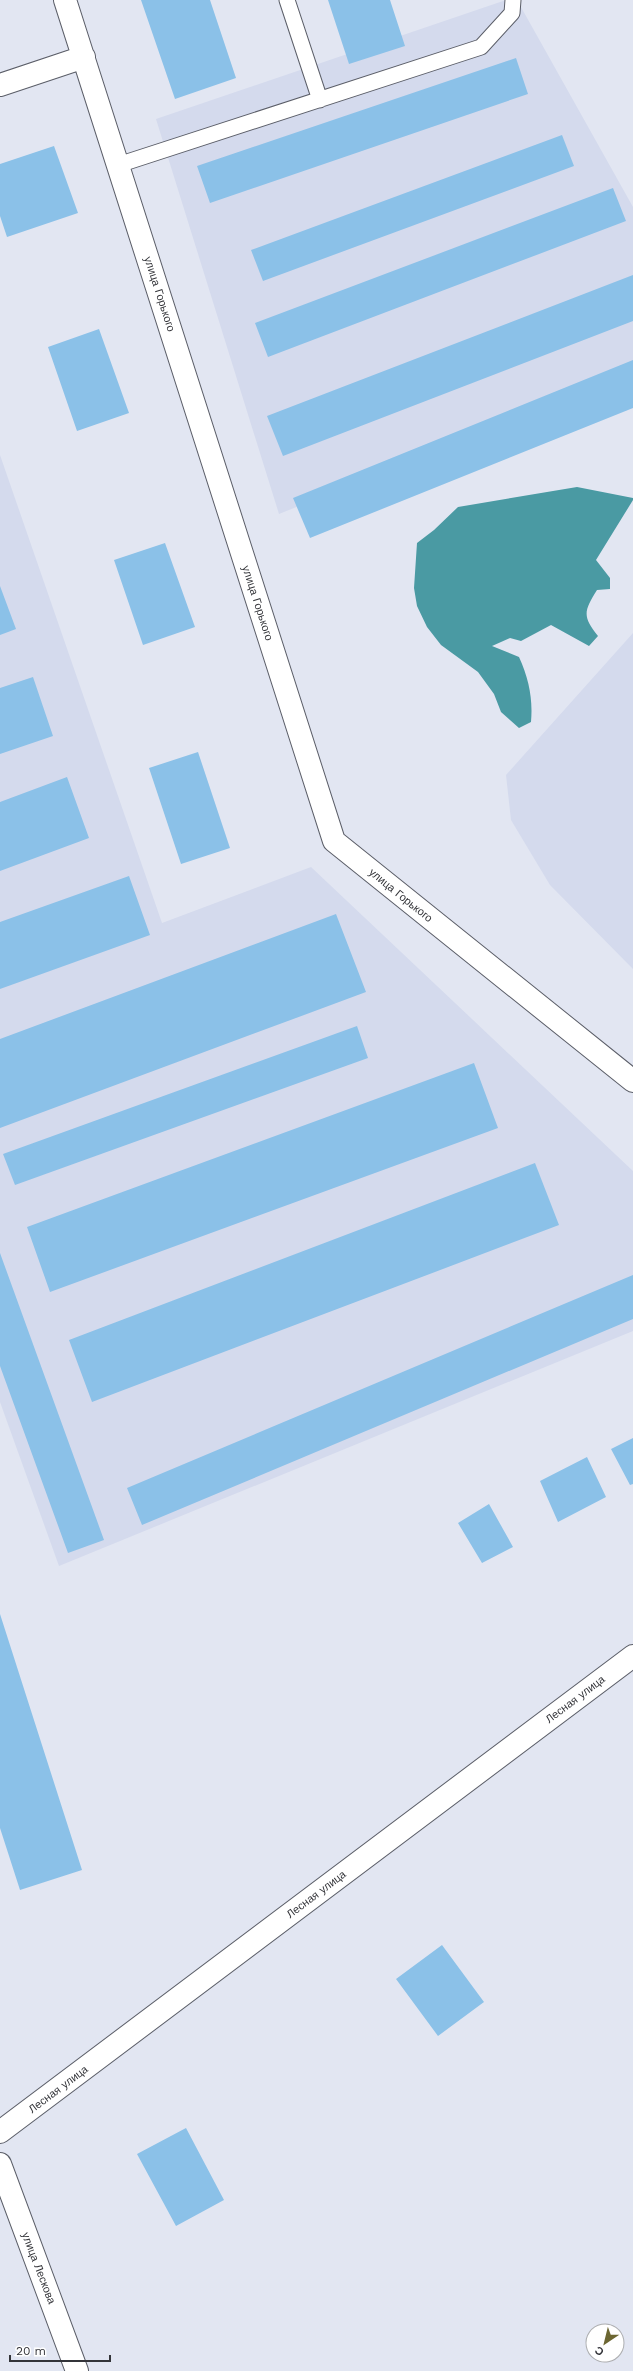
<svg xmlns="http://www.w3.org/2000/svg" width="633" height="2371" font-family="'Work Sans',sans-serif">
  <rect width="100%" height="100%" fill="#e2e6f2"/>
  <path fill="#d4daed" d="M506,0h11l116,207v165l-354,142 -123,-395z
    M0,455l162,468 149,-56 322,304v160l-574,235 -59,-164z
    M633,633v336l-83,-84 -39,-65 -5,-45z"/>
  <path fill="#4a9aa3" d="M577,487l56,11v2l-37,60 14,18v11l-13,1c-13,21 -15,26 1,46l-9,10 -38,-21 -30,16 -11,-3 -18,8 27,11c10,22 14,42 12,65l-12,6 -18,-16 -7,-18 -16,-22 -37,-27 -14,-18 -10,-21 -3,-18 3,-45 17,-13 24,-23z"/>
  <path fill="#8bc1e8" d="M141,0h69l26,78 -61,21z
    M328,0h62l15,46 -56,18z
    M516,58l12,36 -318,109 -13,-37z
    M562,135l12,31 -311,115 -12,-31z
    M54,146l24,67 -71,24 -7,-21v-52z
    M613,188l13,33 -358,136 -13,-34z
    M633,275v46l-350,135 -16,-40z
    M99,329l30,84 -52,18 -29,-84z
    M633,360v48l-323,130 -17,-40z
    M165,543l30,84 -52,18 -29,-85z
    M0,586l16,43 -16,6z
    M33,677l20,59 -53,18v-66z
    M198,752l32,96 -49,16 -32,-96z
    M67,777l22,61 -89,33v-69z
    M129,876l21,59 -150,54v-67z
    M336,914l30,78 -366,136v-89z
    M357,1026l11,32 -353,127 -12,-31z
    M474,1063l24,65 -448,164 -23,-65z
    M535,1163l24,62 -467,177 -23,-62z
    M0,1253l104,287 -36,13 -68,-187z
    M633,1275v44l-491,206 -15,-37z
    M633,1438v46l-3,1 -19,-36z
    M587,1457l19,40 -48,25 -18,-41z
    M489,1504l24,43 -31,16 -24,-40z
    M0,1614l82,256 -62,20 -20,-62z
    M442,1945l42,57 -46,34 -42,-57z
    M186,2128l38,72 -48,26 -39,-72z"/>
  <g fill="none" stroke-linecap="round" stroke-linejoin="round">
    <defs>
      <path id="service" d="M287,0l33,100
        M118,165l363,-118 31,-34 1,-13"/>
      <path id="minor" d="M65,0l269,841 299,240
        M0,85l84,-28
        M0,2132l633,-476
        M0,2164l77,207"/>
    </defs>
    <use href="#service" stroke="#5b5e68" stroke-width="17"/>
    <use href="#minor" stroke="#5b5e68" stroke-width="24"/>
    <use href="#service" stroke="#fff" stroke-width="15"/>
    <use href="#minor" stroke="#fff" stroke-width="22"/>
  </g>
  <g text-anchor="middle" stroke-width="3" stroke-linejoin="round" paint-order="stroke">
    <g font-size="11" fill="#333439" stroke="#fff">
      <text transform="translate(160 294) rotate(72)" y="4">улица Горького</text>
      <text transform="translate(258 603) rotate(72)" y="4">улица Горького</text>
      <text transform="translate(401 895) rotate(39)" y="4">улица Горького</text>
      <text transform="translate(575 1699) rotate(-37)" y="4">Лесная улица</text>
      <text transform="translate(316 1894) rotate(-37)" y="4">Лесная улица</text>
      <text transform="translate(58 2089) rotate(-37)" y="4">Лесная улица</text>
      <text transform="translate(39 2268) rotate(69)" y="4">улица Лескова</text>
    </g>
  </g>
  <g transform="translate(605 2343) rotate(215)"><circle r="19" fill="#ffffff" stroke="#adaeb0"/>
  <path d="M0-3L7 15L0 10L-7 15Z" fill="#6c6632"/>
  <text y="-6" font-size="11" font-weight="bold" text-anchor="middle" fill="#333439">С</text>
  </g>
  <path d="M10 2355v6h100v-6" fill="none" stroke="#333439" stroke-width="2"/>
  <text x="16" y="2355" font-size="12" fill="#333439" stroke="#ffffff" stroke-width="3" paint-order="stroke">20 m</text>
</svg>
